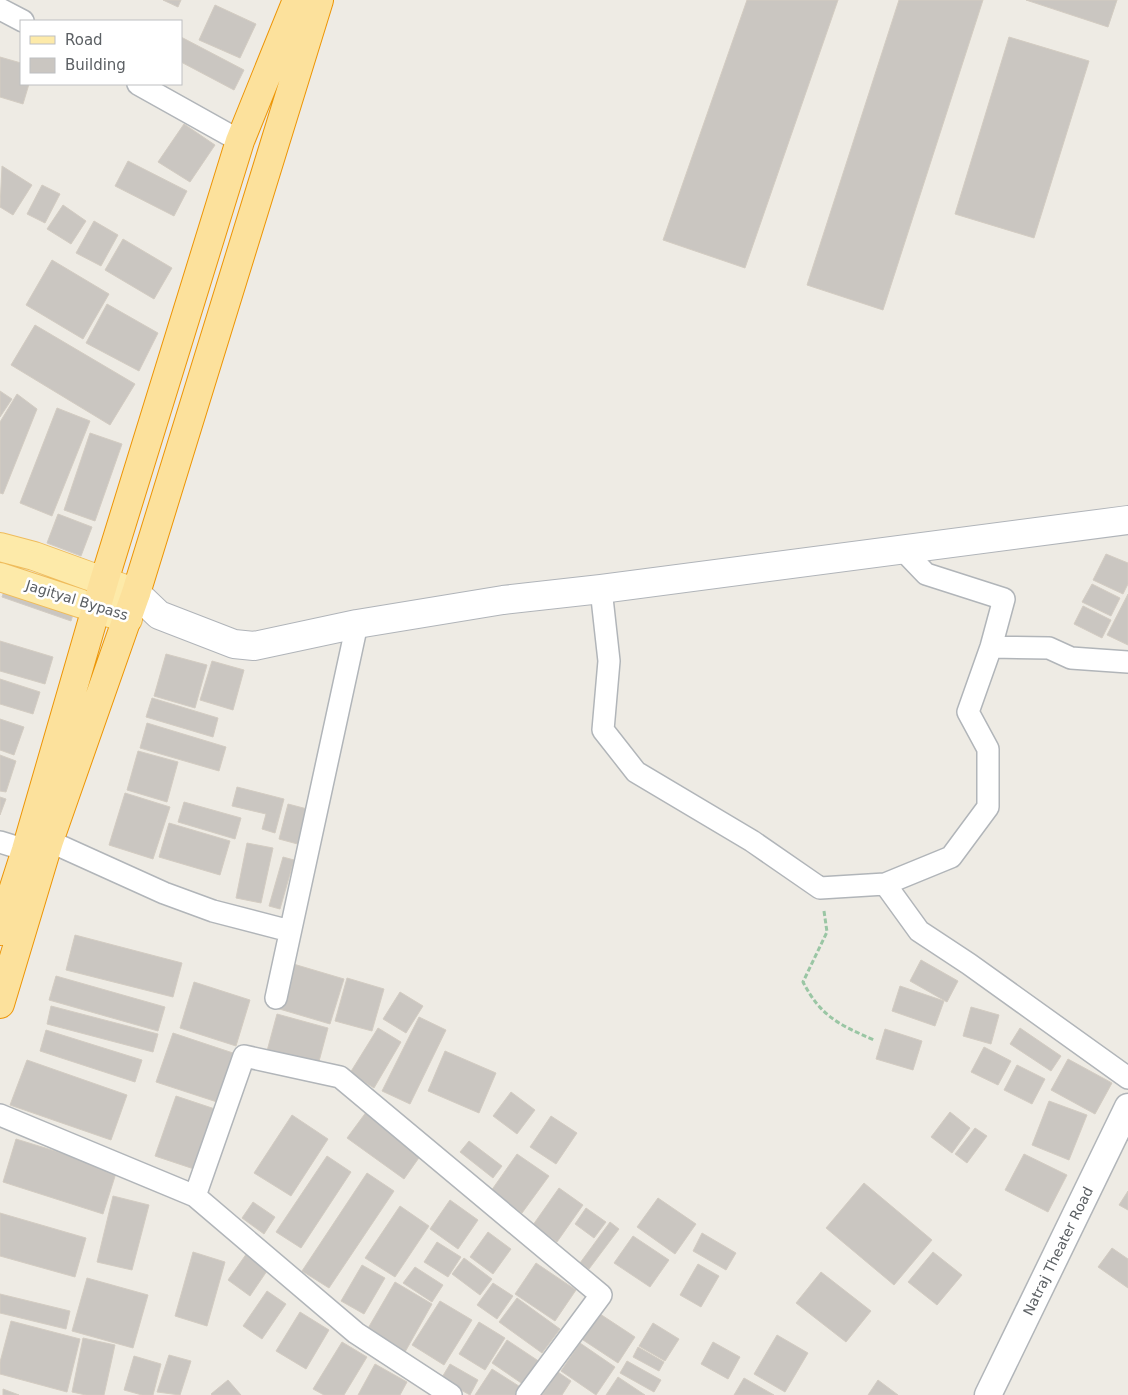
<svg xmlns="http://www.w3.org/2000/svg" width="1128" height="1395" font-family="'DejaVu Sans',sans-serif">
  <rect width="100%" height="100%" fill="#eeebe4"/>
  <path fill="#cac6c1" stroke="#d3ccc2" d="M163,0h18l-3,7z
    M747,0h91l-93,268 -82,-28z
    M899,0h84l-100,310 -76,-25z
    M1026,0h91l-9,27z
    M215,5l41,19 -16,34 -41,-18z
    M181,37l63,33 -10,20 -53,-28z
    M1009,37l80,24 -55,177 -79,-24z
    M0,57l21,6v21h8l-6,20 -23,-7z
    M184,124l31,21 -25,37 -32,-20z
    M128,161l59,30 -13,25 -59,-30z
    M2,166l30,19 -19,30 -13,-8z
    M42,185l18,9 -15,29 -18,-9z
    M63,205l23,16 -15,23 -24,-15z
    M94,221l24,14 -17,31 -25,-13z
    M123,239l49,29 -18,31 -49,-29z
    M52,260l57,34 -26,45 -57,-34z
    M107,304l51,29 -19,38 -53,-28z
    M35,325l100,59 -25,41 -99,-60z
    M0,391l12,8 -12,18z
    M17,394l20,15 -34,85 -3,-1v-71z
    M57,408l33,13 -38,95 -32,-13z
    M90,433l32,11 -27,77 -31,-11z
    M58,514l34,13 -11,29 -34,-13z
    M1106,554l22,9v21l-5,10 -30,-14z
    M1092,584l28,14 -9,18 -29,-14z
    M6,585l69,23 -4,13 -69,-24z
    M1128,594v51l-21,-10z
    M1083,606l28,14 -9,18 -28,-14z
    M0,641l53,16 -8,27 -45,-13z
    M166,654l41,11 -12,43 -41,-12z
    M212,661l32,9 -11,40 -33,-10z
    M0,679l40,13 -7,22 -33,-10z
    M152,698l66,20 -5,19 -67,-20z
    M0,719l24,8 -10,28 -14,-5z
    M147,723l79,24 -7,24 -79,-23z
    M138,751l40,11 -11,40 -40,-12z
    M0,755l16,6 -10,31 -6,-1z
    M237,787l47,12 -9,34 -13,-4 4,-15 -34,-8z
    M125,793l45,14 -17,52 -44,-14z
    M0,797l6,2 -6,16z
    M184,802l57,16 -6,21 -57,-17z
    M288,804l27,7 -10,35 -26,-7z
    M169,823l61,18 -10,34 -61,-18z
    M247,843l26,5 -12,55 -25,-5z
    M283,857l11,3 -14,49 -11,-3z
    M75,935l107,28 -9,34 -107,-27z
    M921,960l37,21 -11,21 -37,-21z
    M290,963l54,16 -14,45 -54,-16z
    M56,976l109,31 -7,24 -109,-31z
    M347,978l37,11 -12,42 -37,-10z
    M194,982l56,18 -14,46 -56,-18z
    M900,986l44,15 -9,25 -43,-15z
    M400,992l23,14 -17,27 -23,-14z
    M51,1006l107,28 -5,18 -106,-28z
    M971,1007l28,8 -8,29 -28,-8z
    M277,1014l51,14 -10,37 -51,-14z
    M419,1017l27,13 -36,74 -28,-13z
    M378,1028l23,14 -27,46 -24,-15z
    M1020,1028l41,28 -10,15 -41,-27z
    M885,1029l37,12 -9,29 -37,-11z
    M46,1030l96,30 -7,22 -95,-31z
    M173,1033l60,20 -16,49 -61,-20z
    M984,1047l27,14 -13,24 -27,-13z
    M445,1051l51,22 -17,40 -51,-22z
    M1068,1059l44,24 -17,31 -44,-24z
    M27,1060l100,35 -16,45 -101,-35z
    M1017,1065l28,14 -13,25 -28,-14z
    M511,1092l24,18 -18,24 -24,-18z
    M176,1096l42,14 -21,60 -42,-14z
    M1049,1101l38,14 -18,45 -37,-15z
    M367,1111l56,41 -19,27 -57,-41z
    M950,1112l20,16 -18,25 -21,-16z
    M292,1115l36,24 -37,57 -37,-23z
    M551,1116l26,17 -21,31 -26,-17z
    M975,1128l12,8 -20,27 -12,-9z
    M16,1139l101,31 -14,44 -100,-32z
    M469,1141l33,25 -9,12 -33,-26z
    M517,1154l32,22 -27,37 -31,-22z
    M1024,1154l43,21 -19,37 -43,-22z
    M327,1156l24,16 -50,76 -25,-16z
    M367,1173l27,18 -65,97 -27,-17z
    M864,1183l68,57 -38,45 -68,-57z
    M559,1188l24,17 -26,37 -24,-17z
    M1128,1191v19l-9,-5z
    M113,1196l36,9 -17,65 -35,-8z
    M658,1198l38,26 -21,30 -38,-27z
    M450,1200l28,20 -20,29 -28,-20z
    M253,1202l22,15 -11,17 -22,-16z
    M400,1206l29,20 -34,51 -30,-19z
    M586,1208l20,14 -12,16 -19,-14z
    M0,1213l86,25 -11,39 -75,-21z
    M610,1222l9,7 -30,40 -9,-6z
    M488,1232l23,17 -18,25 -23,-17z
    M702,1233l34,20 -10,17 -33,-19z
    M633,1236l36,24 -19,27 -36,-24z
    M437,1242l24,15 -13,20 -24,-15z
    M1112,1248l16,11v29l-30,-21z
    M193,1252l32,10 -18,64 -32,-10z
    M933,1252l29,23 -25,30 -29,-23z
    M247,1253l22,15 -19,28 -22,-16z
    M464,1258l28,21 -12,16 -28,-21z
    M536,1263l40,27 -21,31 -40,-27z
    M698,1264l21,12 -18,31 -21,-12z
    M362,1265l23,13 -21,36 -23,-13z
    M415,1267l28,18 -11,17 -29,-19z
    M821,1272l50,39 -25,31 -50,-39z
    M87,1278l61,17 -15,53 -61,-17z
    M395,1282l37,22 -27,48 -38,-22z
    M493,1283l20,13 -16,23 -20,-14z
    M267,1291l19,13 -24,35 -19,-13z
    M0,1294l70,17 -4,18 -66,-16z
    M517,1298l43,31 -18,24 -43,-31z
    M440,1301l32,19 -28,45 -32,-20z
    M300,1312l29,18 -23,39 -30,-18z
    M597,1312l38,25 -17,26 -38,-25z
    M11,1321l69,18 -13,53 -67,-18v-12z
    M479,1322l26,16 -20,32 -26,-16z
    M653,1323l26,16 -14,22 -26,-15z
    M777,1335l31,18 -23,39 -31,-18z
    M83,1338l32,7 -11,50h-18l-14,-3z
    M507,1340l36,24 -16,23 -35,-24z
    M342,1342l25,15 -23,38h-20l-11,-6z
    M713,1342l27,15 -12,22 -27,-15z
    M580,1343l35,24 -19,28 -35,-24z
    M638,1347l26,15 -5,9 -26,-14z
    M169,1355l22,6 -11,34 -23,-3z
    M134,1356l27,8 -8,31h-11l-18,-5z
    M627,1361l34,19 -7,12 -34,-19z
    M375,1364l32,18 -7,13h-42z
    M450,1364l28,16 -8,15 -29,-16z
    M492,1369l30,19 -4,7h-43z
    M558,1372l13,9 -9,14h-20z
    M618,1377l27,18h-39z
    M744,1378l30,17h-40z
    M228,1380l13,15h-29l-1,-1z
    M878,1380l20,15h-30z
    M3,1389l16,6h-16z"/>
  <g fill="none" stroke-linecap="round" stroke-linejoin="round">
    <defs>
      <path id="minor" d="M0,9l23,12
        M138,84l102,57
        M601,589l8,72 -6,69 33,42 116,69 68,47 65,-4 66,-27 37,-50v-58l-20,-37 23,-65 13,-48 -78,-25 -24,-25
        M991,647l58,1 22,10 57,4
        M49,841l115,52 49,18 77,20
        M0,842l26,8
        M885,884l34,47 50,33 159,114
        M276,998l81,-374
        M0,1115l195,81 161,137 95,62
        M195,1196l49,-140 96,21 261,218 -74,100"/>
      <path id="tertiary" d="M988,1395l140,-288"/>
      <path id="secondary" d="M136,593l23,22 75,29 20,2 103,-22 146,-24 98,-11 527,-69"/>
      <path id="primary" d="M0,547l34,9 102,37
        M0,577l128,42"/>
      <path id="trunk" d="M0,931l26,-81 78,-269 136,-440 57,-141
        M0,1004l49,-163 87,-248 183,-593"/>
    </defs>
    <use href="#minor" stroke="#b1b5b9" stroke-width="24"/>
    <use href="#tertiary" stroke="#b1b5b9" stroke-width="29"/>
    <use href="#secondary" stroke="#b0b4b9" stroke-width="30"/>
    <use href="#primary" stroke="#efbc5c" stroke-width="30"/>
    <use href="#trunk" stroke="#ed9505" stroke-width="30"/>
    <path stroke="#9ac6a4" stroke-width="3" stroke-dasharray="5 2.5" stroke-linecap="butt" d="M824,911l3,21 -24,50c18,35 37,43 71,58"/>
    <use href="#minor" stroke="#fff" stroke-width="21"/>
    <use href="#tertiary" stroke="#fff" stroke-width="26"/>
    <use href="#secondary" stroke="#fff" stroke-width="28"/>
    <use href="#primary" stroke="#fdeaa9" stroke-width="28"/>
    <use href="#trunk" stroke="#fce19c" stroke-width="28"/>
  </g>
  <g text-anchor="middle" stroke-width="5" stroke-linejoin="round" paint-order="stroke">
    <g font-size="14" fill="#5c6064" stroke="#fff">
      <text transform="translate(77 600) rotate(17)" y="5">Jagityal Bypass</text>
      <text transform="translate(1058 1251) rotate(-64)" y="5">Natraj Theater Road</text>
    </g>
  </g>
  <rect x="20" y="20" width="162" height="65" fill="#ffffff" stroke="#bebfc1"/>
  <rect x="30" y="36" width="25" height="8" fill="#fdeaa9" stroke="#bebfc1"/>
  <text x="65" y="45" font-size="15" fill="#5c6064">Road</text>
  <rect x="30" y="58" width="25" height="15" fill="#cac6c1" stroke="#bebfc1"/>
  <text x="65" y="70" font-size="15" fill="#5c6064">Building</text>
</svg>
